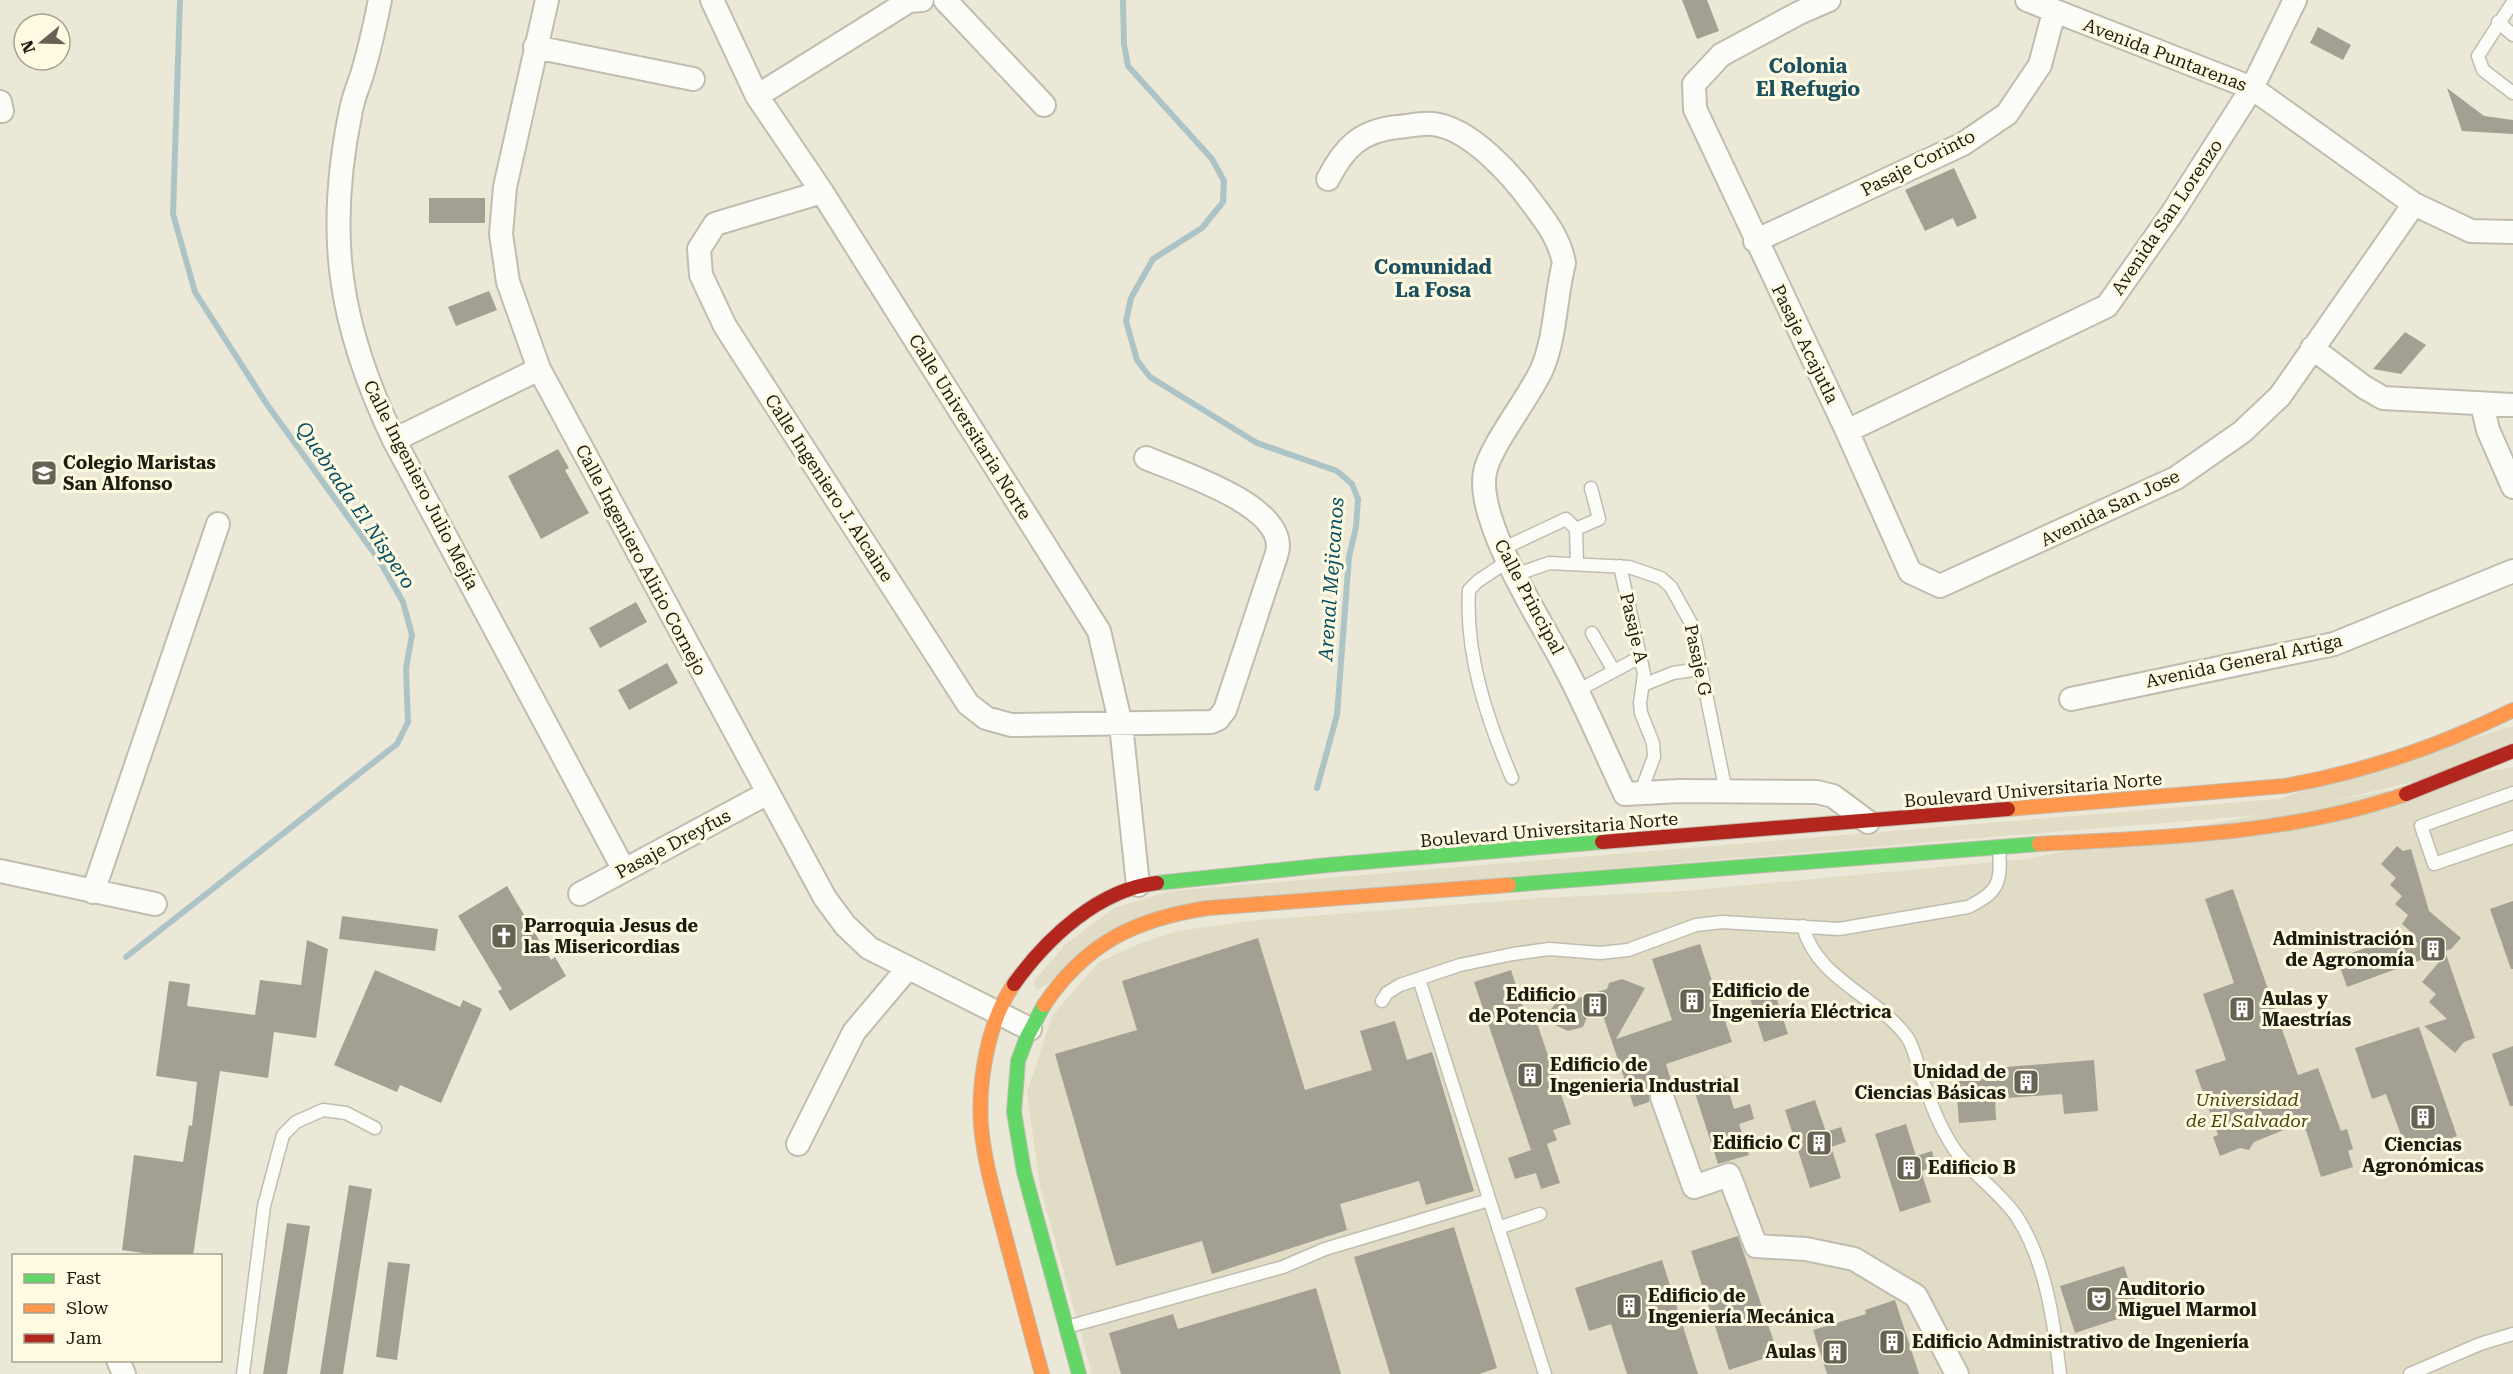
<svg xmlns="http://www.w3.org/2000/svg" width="2513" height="1374" font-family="'Roboto Serif',serif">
  <rect width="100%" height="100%" fill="#ebe8d7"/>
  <path fill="#e0dcc6" d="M2513,726v16l-89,37 -141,34 -1100,91 -146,86 -4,-8 33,-38 48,-36 57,-17 1107,-92z
    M2513,767v607h-1421l-52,-188 -13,-93 25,-77 47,-54 40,-18 38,-13 83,-11 281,-22 144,-7 341,-32z"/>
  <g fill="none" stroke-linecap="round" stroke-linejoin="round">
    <path stroke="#adc4c7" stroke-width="6" d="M1123,0l1,44 4,22 84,93 12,22 -1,21 -21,26 -49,31 -22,39 -5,23 11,39 13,17 107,66 80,28 15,13 6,15 -2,28 -7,30 -12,158 -20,73
      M126,957l271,-213 11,-22 -2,-54 6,-33 -9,-33 -24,-42 -113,-157 -71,-111 -22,-78 7,-214"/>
  </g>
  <path fill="#a3a093" d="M1682,0h25l12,31 -22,8z
    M2318,27l33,18 -8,15 -33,-17z
    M2447,88l37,28 29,4v14l-51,-3z
    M1954,168l23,50 -20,9 -4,-9 -28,13 -20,-41z
    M429,198h56v25h-56z
    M489,291l8,19 -41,16 -8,-19z
    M2405,332l21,13 -25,29 -28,-5z
    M558,449l11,19 -4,2 24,43 -48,26 -33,-63z
    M636,602l11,20 -47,26 -11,-20z
    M667,663l11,20 -49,27 -11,-20z
    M2397,846l6,5 8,-2 18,62 32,27 -10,11 -104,38 -10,-29 74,-26 -9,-8 6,-9 -13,-11 7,-8 -12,-11 6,-7 -15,-14z
    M507,886l44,74 4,-3 11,19 -56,35 -12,-20 4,-2 -44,-73z
    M2233,889l65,186 20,-7 23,63 6,-2 6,20 -5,2 5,16 -32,10 -15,-47h-3l-2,-7 -47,19 -5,8 -9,-2 -20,8 -7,-19 5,-2 -23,-65 31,-10 -23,-66 31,-11 -29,-84z
    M2513,901v68h-2l-21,-60z
    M342,916l96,13 -3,22 -96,-12z
    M1258,938l47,152 67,-20 -12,-39 35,-10 12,39 25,-8 42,139 -48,14 -7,-24 -79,23 7,26 -135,44 -10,-33 -86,25 -61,-212 82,-24 -15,-49z
    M307,940l21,9 -12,89 -42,-6 -6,46 -48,-7 -27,185h-28l-43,-6 12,-95 49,7 6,-37 3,1 5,-44 -41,-6 13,-95 21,3 -3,22 68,9 5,-35 41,5z
    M1700,944l32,98 -66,22 9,29 -5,-7 -12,-2 -7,5 -2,13 -15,5 -38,-112 -13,32 -15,4 -24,-11 14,-21 15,-5 6,4 28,-9 2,-6 13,-4 23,9 -29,51 56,-19 -20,-61z
    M2446,954l29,84 -11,4 -9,11 -31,-27 23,-7 -18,-17 7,-8 -14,-12z
    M375,970l85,37 3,-7 19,9 -41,94 -41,-18 -3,7 -63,-27z
    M1511,970l14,43 8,-2 38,113 -18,6 4,10 -10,4 13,39 -19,6 -5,-16 -21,6 -7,-21 23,-8 -57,-168z
    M1773,987l15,47 -24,8 -15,-47z
    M2419,1027l38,109 -49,18 -22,-60 -14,5 -17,-51z
    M2513,1046v60h-3l-18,-52z
    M2094,1060l4,51 -34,3 -2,-20 -67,5 1,21 -37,3 -4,-52z
    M1724,1076l10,33 16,-5 4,15 -15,5 10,31 -31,9 -25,-77z
    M1815,1100l11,32 15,-5 5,15 -15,5 10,31 -31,10 -25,-78z
    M1906,1124l10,32 16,-5 4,15 -15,5 10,31 -31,10 -25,-78z
    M349,1185l23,4 -29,185h-23z
    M287,1223l23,3 -23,148h-24z
    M1454,1227l43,141 -18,6h-89l-36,-117z
    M1738,1236l40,118 -49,16 -38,-119z
    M1662,1260l36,114h-71l-16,-50 -22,7 -14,-43z
    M388,1262l22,2 -13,96 -21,-3z
    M2124,1266l15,46 -64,21 -15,-47z
    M1316,1288l25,86h-220l-12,-41 64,-19 5,15z
    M1895,1300l24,74h-92l-14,-44 53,-16 -1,-4z"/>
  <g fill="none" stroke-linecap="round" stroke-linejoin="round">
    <defs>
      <path id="lane" d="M2513,2l-35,54 5,14 30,23
        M2498,22l15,13
        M1502,549l64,-30 10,10
        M1508,561l-30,20 -9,9c-4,65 18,129 43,188
        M1577,564l-1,-35 23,-10 -8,-31
        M1620,566l24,108 -4,29 1,10 12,30 1,14 -14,37
        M1515,575l34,-12 80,4 32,11 10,9 21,38 34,167
        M1592,633l22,38
        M1643,685l30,-12 26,-4
        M1577,691l63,-34
        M2513,793l-92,33 13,38 79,-27
        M1803,926c13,53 73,69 104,111 7,10 10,26 14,38 9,26 18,52 34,75 17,24 45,42 62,67 29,45 37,105 43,157
        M1419,979l126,395
        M1382,1001l5,-8 13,-8 60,-20 53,-11 36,-5 51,4 28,-3 68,-25 26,-3 117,7 129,-22c33,-16 33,-26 31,-61
        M1498,1228l42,-14
        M1067,1327l216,-60 42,-18 164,-49
        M243,1374l21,-168 19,-71 13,-13 27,-12 23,3 29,15
        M2410,1374l70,-30 33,-10"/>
      <path id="street" d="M380,0c-5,25 -11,51 -18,75 -4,12 -9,23 -11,35 -26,125 -12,216 43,330l230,430
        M547,0l-42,187 -4,47 7,48 31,87 286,529 20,27 24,23 161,81
        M712,0l45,96 65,96 277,439 22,94 17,160
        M945,0l99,105
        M1829,0l-30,13 -78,42 -27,29 1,25 152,322 63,141 30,14 236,-108 66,-46 38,-36 134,-192
        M2027,0l225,88 162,116 57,27 42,1
        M535,47l158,32
        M757,96l152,-95 13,-1
        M0,102l2,9
        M1328,179c16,-31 32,-48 69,-52 12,-1 24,-4 36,-3 37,4 79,51 99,79 14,18 28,37 32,60 -9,35 -8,73 -22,106 -13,29 -52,77 -57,103 -10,49 57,150 80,195 22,41 40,85 60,127l55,-3 137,1 16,4 35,26
        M822,192l-107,32 -16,25 2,26 24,51 243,378 18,14 25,7 200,-3 7,-3 7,-9 48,-145c2,-6 5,-13 5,-19 0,-43 -99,-74 -132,-88
        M1755,241l208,-97 44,-30 33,-49 14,-53
        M2312,348l52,39 19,11 130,7
        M2482,404l6,26 25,57
        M1847,431l260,-125 66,-94 79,-124 43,-88
        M394,440l145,-71
        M2071,699l263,-55 179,-73
        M0,871l155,33
        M93,892l125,-368
        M580,894l186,-100
        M1662,1097l32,90 35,-12 27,71 50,3 48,10 62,37 41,78
        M798,1144l56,-112 54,-64
        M118,1360l6,14"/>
      <path id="fast" d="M1157,883l171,-18 274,-23
        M1509,885l530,-41
        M1044,1005l-17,32 -9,24 -4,51 10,60 55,202"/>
      <path id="slow" d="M2008,809l276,-23c81,-14 156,-40 229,-76
        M2039,844c124,-7 249,-9 367,-50
        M1014,984c-26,37 -36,97 -33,141 3,37 14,72 23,107 13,48 25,95 38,142
        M1044,1005c42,-62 91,-86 164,-97l301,-23"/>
      <path id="jam" d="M2406,794l107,-43
        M1602,842l406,-33
        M1014,984c33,-46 85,-95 143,-101"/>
    </defs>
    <use href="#lane" stroke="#c0bdb0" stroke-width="15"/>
    <use href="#street" stroke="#c0bdb0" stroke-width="26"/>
    <use href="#fast" stroke="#c0bdb0" stroke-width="16"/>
    <use href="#slow" stroke="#c0bdb0" stroke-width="16"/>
    <use href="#jam" stroke="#c0bdb0" stroke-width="16"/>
    <use href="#lane" stroke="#fcfcf9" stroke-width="12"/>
    <use href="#street" stroke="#fcfcf9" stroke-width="22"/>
    <use href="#fast" stroke="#63d668" stroke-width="14"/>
    <use href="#slow" stroke="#ff974d" stroke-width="14"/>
    <use href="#jam" stroke="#b3261e" stroke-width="14"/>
  </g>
  <defs>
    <symbol id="school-square" viewBox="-11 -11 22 22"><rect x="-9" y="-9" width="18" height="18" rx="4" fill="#666356" stroke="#fffbe2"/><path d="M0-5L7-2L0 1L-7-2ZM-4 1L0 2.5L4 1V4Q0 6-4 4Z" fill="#fff"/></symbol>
    <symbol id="church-square" viewBox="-11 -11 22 22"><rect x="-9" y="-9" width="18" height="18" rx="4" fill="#666356" stroke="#fffbe2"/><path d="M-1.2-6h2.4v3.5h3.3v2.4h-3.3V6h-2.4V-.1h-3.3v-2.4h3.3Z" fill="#fff"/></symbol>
    <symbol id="building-square" viewBox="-11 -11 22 22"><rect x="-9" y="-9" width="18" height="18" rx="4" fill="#666356" stroke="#fffbe2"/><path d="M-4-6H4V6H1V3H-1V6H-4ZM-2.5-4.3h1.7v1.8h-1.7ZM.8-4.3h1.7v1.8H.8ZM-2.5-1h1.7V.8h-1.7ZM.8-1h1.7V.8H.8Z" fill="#fff"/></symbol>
    <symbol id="theatre-square" viewBox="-11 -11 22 22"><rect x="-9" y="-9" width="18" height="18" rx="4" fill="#666356" stroke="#fffbe2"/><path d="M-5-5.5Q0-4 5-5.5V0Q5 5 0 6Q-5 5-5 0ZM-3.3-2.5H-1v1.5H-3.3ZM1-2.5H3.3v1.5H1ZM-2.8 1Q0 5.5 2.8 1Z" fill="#fff"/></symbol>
  </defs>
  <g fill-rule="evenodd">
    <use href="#school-square" x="29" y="458" width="30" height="30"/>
    <use href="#church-square" x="489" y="921" width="30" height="30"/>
    <use href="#building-square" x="2418" y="934" width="30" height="30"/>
    <use href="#building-square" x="1677" y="986" width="30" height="30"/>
    <use href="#building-square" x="1580" y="990" width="30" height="30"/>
    <use href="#building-square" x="2227" y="994" width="30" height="30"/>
    <use href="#building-square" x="1515" y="1060" width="30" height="30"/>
    <use href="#building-square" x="2011" y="1067" width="30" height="30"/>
    <use href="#building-square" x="2408" y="1102" width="30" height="30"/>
    <use href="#building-square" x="1804" y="1128" width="30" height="30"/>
    <use href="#building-square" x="1894" y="1153" width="30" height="30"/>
    <use href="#theatre-square" x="2084" y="1284" width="30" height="30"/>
    <use href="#building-square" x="1614" y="1291" width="30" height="30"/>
    <use href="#building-square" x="1877" y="1327" width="30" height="30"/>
    <use href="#building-square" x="1820" y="1337" width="30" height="30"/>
  </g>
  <g text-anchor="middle" stroke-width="6" stroke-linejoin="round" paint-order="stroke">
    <g font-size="18" fill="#1e1c11" stroke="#fffbe2">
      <text transform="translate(2165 55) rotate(21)" y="6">Avenida Puntarenas</text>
      <text transform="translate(1918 163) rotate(-27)" y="6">Pasaje Corinto</text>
      <text transform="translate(2167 217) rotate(-56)" y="6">Avenida San Lorenzo</text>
      <text transform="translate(1805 344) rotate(64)" y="6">Pasaje Acajutla</text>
      <text transform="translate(970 427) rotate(58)" y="6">Calle Universitaria Norte</text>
      <text transform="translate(421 485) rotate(63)" y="6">Calle Ingeniero Julio Mejía</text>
      <text transform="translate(829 488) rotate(57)" y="6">Calle Ingeniero J. Alcaine</text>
      <text transform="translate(2110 508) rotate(-26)" y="6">Avenida San Jose</text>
      <text transform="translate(641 560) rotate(62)" y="6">Calle Ingeniero Alirio Cornejo</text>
      <text transform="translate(1529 597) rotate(62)" y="6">Calle Principal</text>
      <text transform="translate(1634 628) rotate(77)" y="6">Pasaje A</text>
      <text transform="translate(1698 660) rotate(78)" y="6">Pasaje G</text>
      <text transform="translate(2244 661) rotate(-12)" y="6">Avenida General Artiga</text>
      <text transform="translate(2033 790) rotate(-5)" y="6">Boulevard Universitaria Norte</text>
      <text transform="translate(1549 830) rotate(-5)" y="6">Boulevard Universitaria Norte</text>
      <text transform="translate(673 844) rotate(-28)" y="6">Pasaje Dreyfus</text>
    </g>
    <g font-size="18" font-weight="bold" fill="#1e1c11" stroke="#fffbe2" text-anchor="start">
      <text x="63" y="469">Colegio Maristas<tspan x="63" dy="21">San Alfonso</tspan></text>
      <text x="524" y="932">Parroquia Jesus de<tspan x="524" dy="21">las Misericordias</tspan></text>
      <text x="2414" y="945" text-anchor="end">Administración<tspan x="2414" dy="21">de Agronomía</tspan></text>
      <text x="1712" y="997">Edificio de<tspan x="1712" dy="21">Ingeniería Eléctrica</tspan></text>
      <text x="1576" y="1001" text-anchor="end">Edificio<tspan x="1576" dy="21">de Potencia</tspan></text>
      <text x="2262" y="1005">Aulas y<tspan x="2262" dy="21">Maestrías</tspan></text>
      <text x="1550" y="1071">Edificio de<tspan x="1550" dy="21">Ingenieria Industrial</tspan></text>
      <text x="2006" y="1078" text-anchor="end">Unidad de<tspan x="2006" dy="21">Ciencias Básicas</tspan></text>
      <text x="1800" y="1149" text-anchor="end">Edificio C</text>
      <text x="2423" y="1151" text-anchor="middle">Ciencias<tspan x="2423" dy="21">Agronómicas</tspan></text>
      <text x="1928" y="1174">Edificio B</text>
      <text x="2118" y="1295">Auditorio<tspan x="2118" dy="21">Miguel Marmol</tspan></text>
      <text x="1648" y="1302">Edificio de<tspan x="1648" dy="21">Ingeniería Mecánica</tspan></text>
      <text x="1912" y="1348">Edificio Administrativo de Ingeniería</text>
      <text x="1816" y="1358" text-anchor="end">Aulas</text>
    </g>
    <g font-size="18" font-style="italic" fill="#4c430d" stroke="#fffbe2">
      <text x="2247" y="1106">Universidad<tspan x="2247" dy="21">de El Salvador</tspan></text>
    </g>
    <g font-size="20" font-weight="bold" fill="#1c4f5f" stroke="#fffbe2">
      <text x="1808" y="73">Colonia<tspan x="1808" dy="23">El Refugio</tspan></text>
      <text x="1433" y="274">Comunidad<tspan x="1433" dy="23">La Fosa</tspan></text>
    </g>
    <g font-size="20" font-style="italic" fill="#064f62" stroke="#fffbe2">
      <text transform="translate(356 505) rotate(56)" y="7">Quebrada El Nispero</text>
      <text transform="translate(1331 579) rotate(-86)" y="7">Arenal Mejicanos</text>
    </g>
  </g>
  <rect x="12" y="1254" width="210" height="108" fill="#fffbe2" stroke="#a5a28e" stroke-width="1.5"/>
  <rect x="24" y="1274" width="30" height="9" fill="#63d668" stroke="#a5a28e" stroke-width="1.5"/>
  <text x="66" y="1284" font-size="18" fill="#1e1c11">Fast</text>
  <rect x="24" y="1304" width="30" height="9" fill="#ff974d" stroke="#a5a28e" stroke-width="1.5"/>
  <text x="66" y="1314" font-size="18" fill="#1e1c11">Slow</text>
  <rect x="24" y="1334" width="30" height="9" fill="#b3261e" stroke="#a5a28e" stroke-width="1.5"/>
  <text x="66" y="1344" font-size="18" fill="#1e1c11">Jam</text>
  <g transform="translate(42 42) rotate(251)"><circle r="28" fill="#fffbe2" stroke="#a5a28e" stroke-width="1.5"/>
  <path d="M0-4.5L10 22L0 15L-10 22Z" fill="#666356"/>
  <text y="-9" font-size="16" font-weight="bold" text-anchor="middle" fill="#1e1c11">N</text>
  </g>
</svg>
